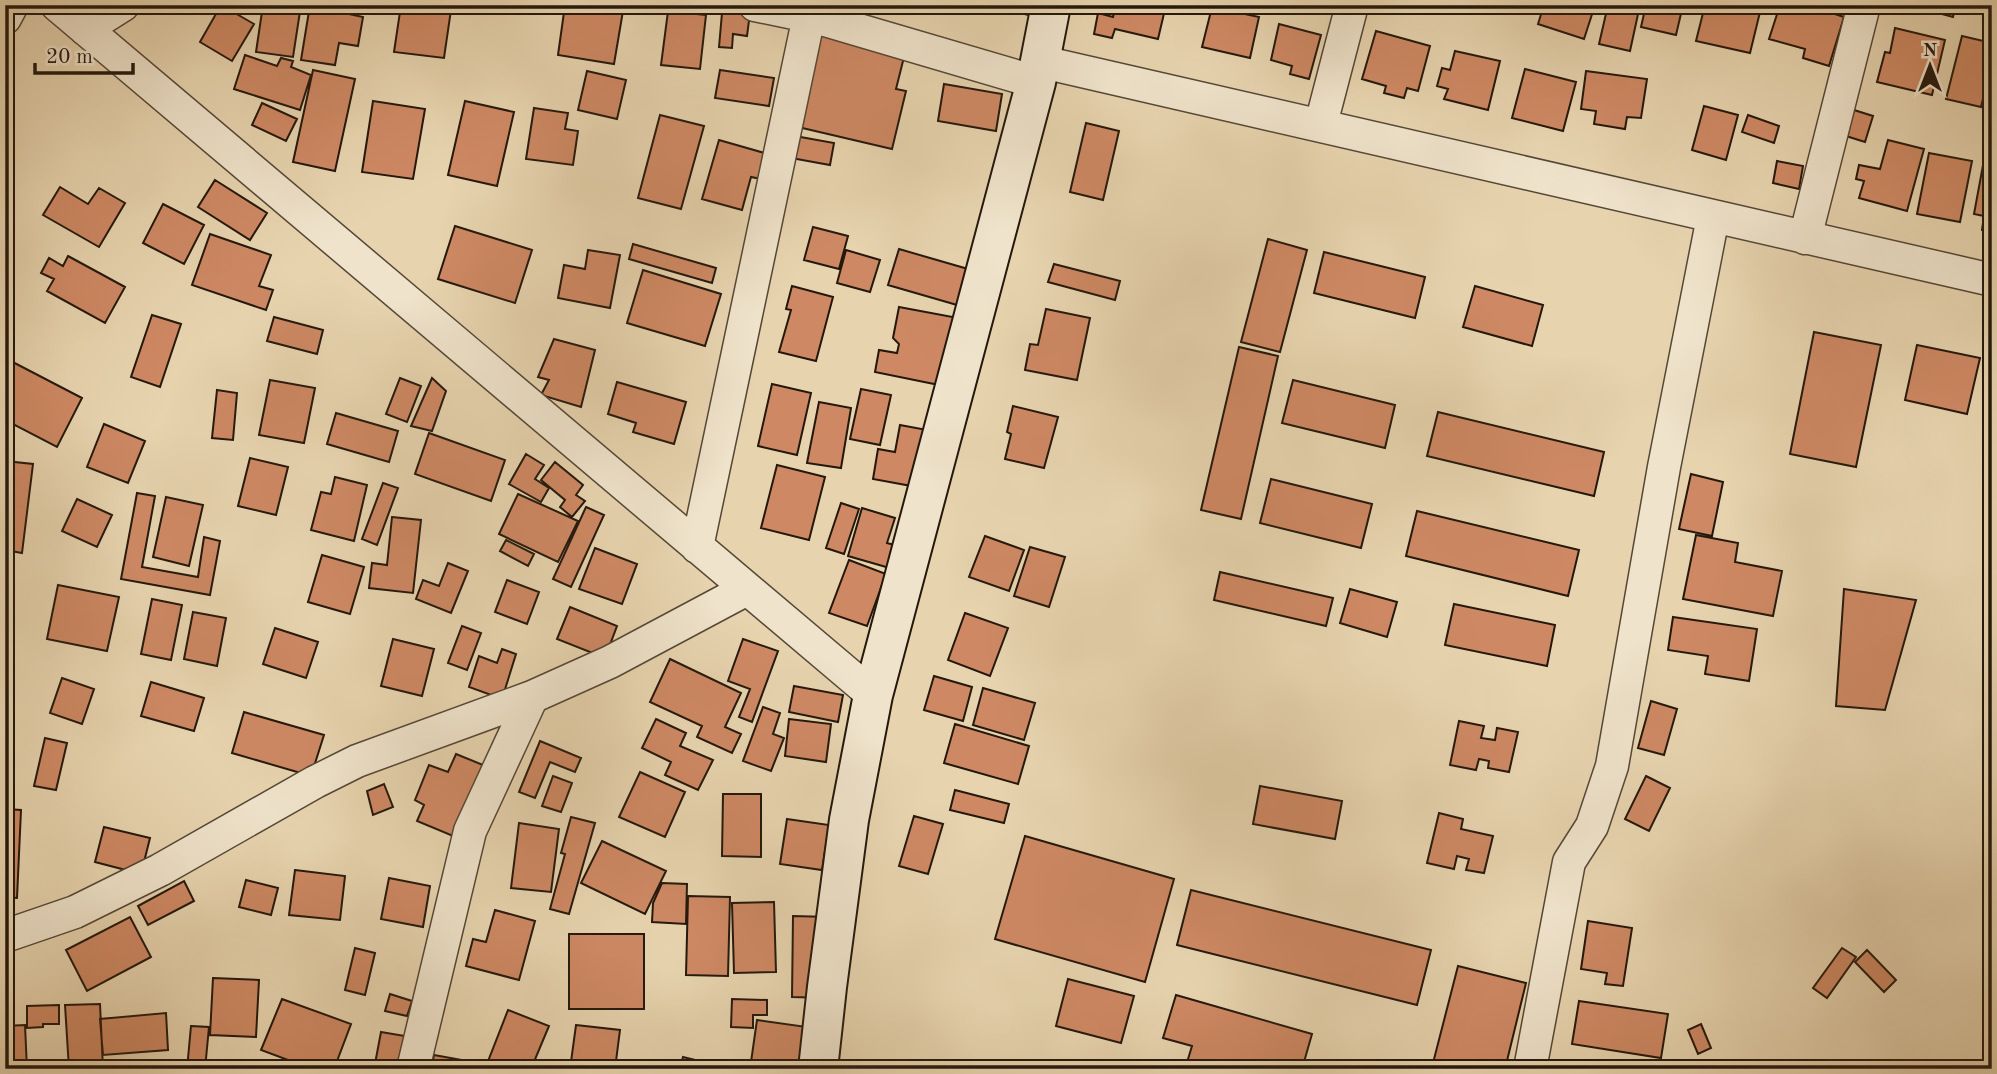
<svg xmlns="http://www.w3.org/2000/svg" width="1997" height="1074" font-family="'Old Standard TT',serif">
  <rect width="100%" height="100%" fill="#e7d4af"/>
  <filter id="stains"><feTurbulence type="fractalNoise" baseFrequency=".00286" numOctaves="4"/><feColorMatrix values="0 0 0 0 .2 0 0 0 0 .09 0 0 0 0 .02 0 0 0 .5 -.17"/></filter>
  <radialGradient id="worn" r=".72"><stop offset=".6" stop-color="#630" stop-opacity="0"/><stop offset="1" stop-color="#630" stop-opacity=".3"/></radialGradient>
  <path fill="#ce8964" stroke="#24180d" stroke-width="2" d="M221,5l33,19 -22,37 -32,-19z
    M263,5h38l-8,52 -37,-5z
    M310,5h36l-2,8 19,4 -5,29 -19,-3 -4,22 -34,-5z
    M401,5l50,5 -7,48 -50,-6z
    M565,5h59l-10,59 -56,-9z
    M987,5h61l-3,14z
    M1116,5h50l-8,34 -43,-10 -3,9 -18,-4 4,-21 15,4z
    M1544,5h51l-11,34 -46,-15z
    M1608,5h32l-10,46 -31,-7z
    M1646,5h37l-7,30 -35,-8z
    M1705,5h27l28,7 -10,41 -54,-12z
    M1780,5h28l36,12 -15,49 -26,-8 2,-9 -36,-10z
    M1933,5h23l-3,12 -22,-6z
    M1212,7l47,10 -9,41 -48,-11z
    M668,11l38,4 -6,54 -39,-4z
    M722,13h28l-3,23 -14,-2 -1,14 -13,-1z
    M1279,24l42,11 -12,44 -19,-5 2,-8 -21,-6z
    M1895,28l50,12 -13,55 -55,-13 8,-30 5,1z
    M1376,31l54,15 -12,45 -11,-3 -3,10 -20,-5 2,-7 -24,-7z
    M820,34l84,23 -8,32 10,2 -14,58 -94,-22z
    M1962,36l30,7v19l-11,45 -35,-8z
    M1455,51l45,10 -12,49 -44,-11 4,-10 -11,-3 5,-18 8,2z
    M245,55l32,11 4,-8 12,3 -2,6 20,8 -11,35 -66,-21z
    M1525,69l51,13 -13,49 -51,-13z
    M313,70l42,9 -20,92 -42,-9z
    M720,70l54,8 -5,28 -54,-8z
    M587,71l39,9 -9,39 -39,-9z
    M1586,71l61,8 -6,39 -14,-1 -2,12 -31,-5 2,-13 -15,-2z
    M944,84l58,10 -6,37 -58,-10z
    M373,101l52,8 -12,70 -51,-7z
    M465,101l49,11 -17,74 -49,-11z
    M262,103l35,16 -11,22 -34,-16z
    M1704,106l34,9 -12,45 -34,-10z
    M534,108l34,5 -3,16 13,2 -5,34 -47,-6z
    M1854,110l19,6 -8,26 -19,-6z
    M660,115l44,11 -23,83 -43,-11z
    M1748,115l31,11 -5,17 -32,-11z
    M1086,123l33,8 -16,69 -33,-8z
    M795,136l39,7 -4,22 -39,-7z
    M719,140l49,14 -7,25 -10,-2 -9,33 -40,-11z
    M1888,140l36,9 -17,62 -48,-13 5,-17 -8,-2 3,-14 21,4z
    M1986,149l6,1v82l-10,-2 2,-14 -10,-2z
    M1929,153l43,8 -12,61 -43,-8z
    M1777,161l26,5 -4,23 -26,-6z
    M215,180l52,33 -17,27 -52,-33z
    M60,187l28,17 11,-16 26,15 -26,44 -56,-32z
    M163,204l41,21 -20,39 -41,-21z
    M455,226l77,24 -17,53 -77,-24z
    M813,227l35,9 -9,33 -35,-9z
    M210,234l61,21 -12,31 14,4 -7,20 -74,-25z
    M1268,239l39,11 -27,102 -39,-10z
    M633,244l83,24 -4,15 -83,-24z
    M899,249l69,20 -11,36 -69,-20z
    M588,250l32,5 -10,53 -52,-10 6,-33 21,4z
    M846,250l34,10 -10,32 -33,-9z
    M1324,252l101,25 -10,41 -101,-25z
    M68,256l57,31 -20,36 -58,-32 7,-12 -13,-6 8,-15 14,8z
    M1054,264l66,17 -5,19 -67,-18z
    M643,270l78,24 -16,52 -78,-23z
    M792,286l41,11 -17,64 -37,-9 12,-42 -5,-1z
    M1475,286l68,19 -11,41 -69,-19z
    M899,307l59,11 -14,68 -69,-14 4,-22 18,3 2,-9 -6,-6z
    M1046,309l44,9 -13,62 -52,-10 5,-26 8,1z
    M152,315l29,9 -21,63 -29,-10z
    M274,317l49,13 -6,24 -50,-13z
    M1814,332l67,13 -25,122 -66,-13z
    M554,339l41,11 -14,57 -40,-12 8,-15 -11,-3z
    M1917,345l63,13 -13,56 -62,-14z
    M1239,347l39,9 -37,163 -40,-9z
    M5,358l77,40 -25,49 -52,-27z
    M400,378l21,8 -14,36 -21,-8z
    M432,378l14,13 -14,40 -21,-5z
    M270,380l45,8 -11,55 -45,-8z
    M1293,380l102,25 -10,43 -103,-25z
    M617,382l69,20 -12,42 -41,-12 3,-9 -28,-9z
    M772,384l39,9 -14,62 -39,-9z
    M861,389l30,6 -11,50 -30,-6z
    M217,390l20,3 -4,47 -21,-2z
    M819,402l32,6 -10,60 -34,-5z
    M1013,406l45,11 -14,51 -39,-9 6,-25 -4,-2z
    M1438,412l166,40 -10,44 -167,-40z
    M336,413l62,18 -9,31 -62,-18z
    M104,424l41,17 -17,42 -41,-16z
    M900,425l27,5 -10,57 -44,-8 5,-30 17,3z
    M429,433l76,27 -14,41 -76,-27z
    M526,454l18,11 -9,14 14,9 -8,14 -32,-18z
    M250,458l38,9 -12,48 -38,-9z
    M5,461l28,3 -11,89 -17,-3z
    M555,462l28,23 -7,10 9,6 -13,16 -12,-10 5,-7 -24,-20z
    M777,465l48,12 -16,63 -48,-12z
    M1691,474l32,8 -11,54 -33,-7z
    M335,477l32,8 -13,56 -43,-11 10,-38 10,2z
    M1271,479l101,25 -11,44 -101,-25z
    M383,483l15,5 -21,57 -15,-6z
    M137,493l18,3 -13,71 56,10 6,-40 16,4 -10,54 -89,-16z
    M518,494l60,27 -20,41 -59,-28z
    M166,497l37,8 -14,61 -36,-9z
    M77,499l35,16 -15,32 -35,-16z
    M841,503l18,6 -15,45 -18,-6z
    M586,507l18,8 -33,72 -18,-8z
    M862,508l33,10 -8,25 19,5 -6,23 -52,-15z
    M1417,511l162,39 -11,46 -162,-40z
    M392,517l29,3 -8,73 -44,-5 3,-25 15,2z
    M1696,535l42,8 -3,19 47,9 -9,45 -90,-17z
    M985,536l39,14 -15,41 -40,-14z
    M506,540l28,14 -6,12 -28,-15z
    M1030,547l35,10 -16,50 -35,-11z
    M595,548l42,16 -15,40 -43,-15z
    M322,555l42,12 -14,47 -42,-12z
    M849,560l37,14 -19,52 -38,-13z
    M448,563l20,8 -17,42 -35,-14 7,-19 16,6z
    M1220,572l113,26 -7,28 -112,-26z
    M507,580l32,12 -12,32 -32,-12z
    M58,585l61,12 -12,54 -60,-12z
    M1350,589l47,13 -10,35 -47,-14z
    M1844,589l72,11 -31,110 -49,-4z
    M152,599l30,6 -11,55 -30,-6z
    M1454,604l101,21 -8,41 -102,-21z
    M570,607l47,19 -12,32 -48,-19z
    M193,612l33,6 -9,48 -33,-7z
    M965,613l43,15 -18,48 -42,-16z
    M1673,617l84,12 -8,52 -44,-7 3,-18 -40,-6z
    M462,626l19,7 -14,37 -19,-7z
    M275,628l43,14 -12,36 -43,-14z
    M393,639l41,10 -12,47 -41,-10z
    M743,639l35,12 -26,71 -13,-5 11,-28 -22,-8z
    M502,649l14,5 -14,45 -33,-12 10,-31 18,7z
    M670,659l71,34 -16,34 16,7 -9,19 -35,-16 5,-11 -52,-24z
    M934,676l38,11 -9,34 -39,-11z
    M62,678l32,11 -12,35 -32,-11z
    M151,682l53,16 -10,33 -53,-15z
    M794,686l49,9 -5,27 -49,-10z
    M983,688l52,15 -11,37 -51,-15z
    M1651,701l26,8 -13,46 -26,-7z
    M763,707l17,6 -7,21 11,4 -13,33 -28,-10z
    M244,712l80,23 -13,41 -79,-23z
    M656,719l30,14 -6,13 33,14 -15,30 -33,-15 6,-13 -29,-14z
    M789,719l42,5 -5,38 -41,-6z
    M1459,721l25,5 -3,12 14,2 2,-12 21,4 -9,40 -21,-4 1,-7 -10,-2 -3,11 -26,-5z
    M955,724l74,22 -11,38 -74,-21z
    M45,738l22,5 -11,47 -22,-4z
    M540,741l41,17 -6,14 -25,-10 -15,36 -16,-6z
    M456,754l27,11 -30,71 -36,-15 7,-16 -9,-5 14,-35 19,7z
    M640,772l45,20 -20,45 -46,-20z
    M553,776l19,7 -11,29 -19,-6z
    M1646,776l24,12 -21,43 -24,-12z
    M384,784l9,23 -20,8 -6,-24z
    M1260,786l82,15 -7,38 -82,-15z
    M955,790l54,14 -5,19 -54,-13z
    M723,794h38v63l-39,-1z
    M5,809l16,1 -4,88 -12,-1z
    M1439,813l24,6 -2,10 32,7 -9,37 -18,-3 3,-11 -12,-3 -3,13 -27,-6z
    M914,816l29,8 -15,50 -29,-8z
    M571,817l24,6 -26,91 -19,-5 15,-55 -4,-1z
    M787,819l42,6 -7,45 -42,-6z
    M519,823l40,6 -8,63 -40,-4z
    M104,827l46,11 -9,36 -46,-12z
    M1025,836l149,43 -29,103 -150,-43z
    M602,841l64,30 -21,43 -64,-31z
    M295,870l50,6 -5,44 -51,-5z
    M389,878l41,8 -7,41 -42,-8z
    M246,880l32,8 -7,27 -32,-8z
    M184,881l10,20 -46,24 -10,-19z
    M662,883l25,1 -1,40 -34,-2 1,-19z
    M1191,890l240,60 -14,55 -240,-60z
    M688,896l42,1 -2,79 -42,-1z
    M774,902l2,70 -42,1 -2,-70z
    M495,910l40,11 -16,59 -53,-14 7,-27 13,3z
    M793,916l36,1 -1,81 -36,-1z
    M130,917l21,40 -64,34 -21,-41z
    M1588,921l44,7 -9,58 -18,-2 2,-11 -26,-4z
    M569,934h75v75h-75z
    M355,948l20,5 -10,42 -20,-5z
    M1842,948l14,9 -29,41 -14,-10z
    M1867,950l29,30 -12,12 -29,-30z
    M1458,966l68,17 -21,86h-50l-22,-6z
    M9,976l5,38 -9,1v-38z
    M213,978l46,2 -3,57 -46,-2z
    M1068,979l66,17 -13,47 -65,-17z
    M390,994l22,7 -5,15 -22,-5z
    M1176,995l136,39 -10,35h-71l-17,-5 -1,5h-28l7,-23 -29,-8z
    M282,999l69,25 -17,45h-22l-51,-19z
    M732,999l35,1v15h-14v13l-22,-1z
    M1579,1001l89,13 -7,44 -89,-14z
    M100,1004l3,65h-34l-4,-64z
    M59,1005v19h-16v3l-16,1v-22z
    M508,1010l41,16 -18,43h-46z
    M166,1013l2,37 -65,5 -3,-36z
    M757,1020l64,9 -6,40h-65z
    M1701,1024l10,24 -13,6 -10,-24z
    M25,1025l2,44h-22v-43z
    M576,1025l44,5 -5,39h-45z
    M191,1026l18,1 -4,42h-18z
    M381,1032l24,4 -6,33h-25z
    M434,1055l28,5 -2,9h-29z
    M683,1057l41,10v2h-44z
    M909,1063l54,1 -1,5h-54z"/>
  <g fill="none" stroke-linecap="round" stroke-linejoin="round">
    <defs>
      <path id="street" d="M57,5l816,690
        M755,5l63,13 218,64
        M5,18l7,-13
        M85,29l38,-24
        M1038,61l954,219
        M1321,124l31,-119
        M1805,238l59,-233
        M697,547l112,-531
        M5,936l70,-24 85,-42 155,-88 42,-21 175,-64 78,-35 137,-73
        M413,1069l57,-238 62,-134
        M1530,1069l39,-207 23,-36 20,-60 52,-299 49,-250"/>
      <path id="secondary" d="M818,1069l9,-82 22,-167 24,-125 163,-613 15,-77"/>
    </defs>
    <use href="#street" stroke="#554736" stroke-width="35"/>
    <use href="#secondary" stroke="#24180d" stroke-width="42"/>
    <use href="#street" stroke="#efe3cb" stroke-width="32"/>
    <use href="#secondary" stroke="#efe3cb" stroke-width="38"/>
  </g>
  <rect width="1997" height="1074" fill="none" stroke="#e7d4af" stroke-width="28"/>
  <rect x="7" y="7" width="1983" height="1060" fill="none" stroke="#24180d" stroke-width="3.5"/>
  <rect x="14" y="14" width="1969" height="1046" fill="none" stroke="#24180d" stroke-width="2"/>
  <g transform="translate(1930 66)" stroke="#efe3cb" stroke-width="5" paint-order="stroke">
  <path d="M0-5L12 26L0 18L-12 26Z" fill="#24180d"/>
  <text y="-10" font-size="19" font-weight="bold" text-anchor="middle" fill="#24180d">N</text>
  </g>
  <path d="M35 63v10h98v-10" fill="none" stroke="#24180d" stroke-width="3.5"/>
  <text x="46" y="63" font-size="21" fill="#24180d" stroke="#efe3cb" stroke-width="5" paint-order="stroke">20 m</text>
  <rect width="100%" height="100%" filter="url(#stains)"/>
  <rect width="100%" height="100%" fill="url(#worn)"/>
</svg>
